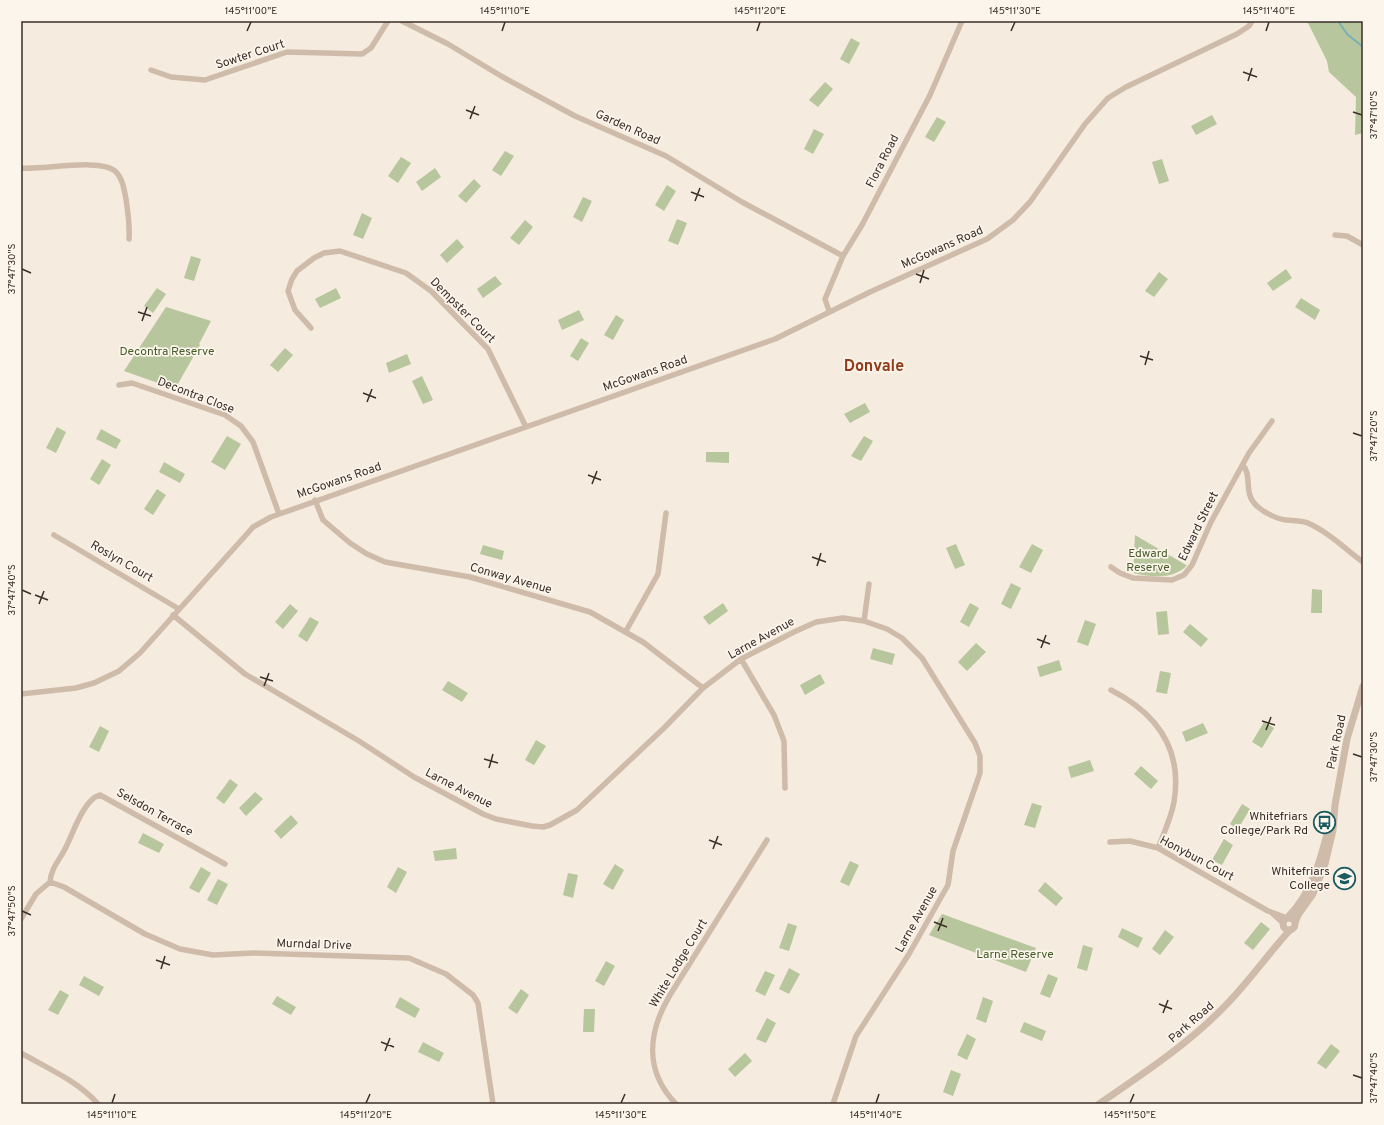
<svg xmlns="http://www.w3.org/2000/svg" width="1384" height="1125" font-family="Overpass,sans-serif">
  <rect width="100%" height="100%" fill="#f5ebde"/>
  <path fill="#b7c69c" d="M1307,21h56v112l-8,2 1,-38 -27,-25 -2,-11z
    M851,38l9,5 -11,21 -9,-5z
    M825,82l8,7 -15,18 -9,-7z
    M1212,115l5,9 -21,11 -5,-9z
    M937,117l9,5 -12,20 -9,-5z
    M814,129l10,5 -11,20 -9,-5z
    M505,151l9,5 -13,20 -9,-6z
    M401,157l10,6 -13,20 -10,-7z
    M1162,159l7,22 -10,3 -7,-22z
    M435,168l6,9 -19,14 -6,-9z
    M474,179l7,7 -15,17 -8,-7z
    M667,185l9,6 -12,20 -9,-6z
    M583,197l9,4 -10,21 -9,-5z
    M362,213l10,5 -9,21 -10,-4z
    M677,219l10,4 -9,22 -10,-4z
    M525,220l8,7 -14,18 -9,-7z
    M457,239l7,8 -17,16 -7,-8z
    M191,256l10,3 -7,22 -10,-3z
    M1286,269l6,9 -19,13 -6,-8z
    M1159,272l9,7 -14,18 -9,-6z
    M495,276l7,8 -19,14 -6,-9z
    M157,288l9,6 -13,19 -9,-7z
    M336,288l5,10 -21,10 -5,-9z
    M1301,298l19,12 -5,10 -20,-13z
    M166,307l45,14 -12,23 1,1 -25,44 -51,-18z
    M579,310l5,10 -22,10 -4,-10z
    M616,315l8,5 -11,20 -9,-5z
    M581,338l8,5 -11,18 -8,-5z
    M285,348l8,7 -15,17 -8,-7z
    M407,354l4,10 -22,9 -3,-10z
    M422,376l11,24 -10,4 -11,-23z
    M865,403l5,9 -20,11 -6,-9z
    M57,427l9,5 -10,21 -10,-5z
    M101,429l20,11 -5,9 -20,-10z
    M227,436l14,8 -16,26 -14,-8z
    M864,436l9,5 -12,20 -10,-5z
    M706,452h23v11l-23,-1z
    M102,459l9,6 -12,20 -9,-6z
    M164,462l21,12 -5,9 -21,-11z
    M157,489l9,6 -13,20 -9,-6z
    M1135,535l51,30h1c-12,15 -38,12 -54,8z
    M956,544l9,21 -10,4 -9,-21z
    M1032,544l11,6 -12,23 -12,-6z
    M483,545l21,6 -2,9 -22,-6z
    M1011,583l10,5 -10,21 -10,-5z
    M1312,589l10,1v23h-11z
    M723,603l5,8 -19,14 -6,-8z
    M970,603l9,5 -10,19 -9,-5z
    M290,604l8,7 -15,18 -8,-7z
    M1167,611l2,23 -11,1 -2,-23z
    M310,617l9,5 -12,20 -9,-6z
    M1085,620l11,4 -8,22 -11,-4z
    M1190,624l18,15 -7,8 -18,-15z
    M976,643l10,9 -19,19 -9,-9z
    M873,648l22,6 -3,11 -22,-6z
    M1059,660l3,10 -22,7 -3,-10z
    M1160,671l11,2 -4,21 -11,-2z
    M820,674l5,9 -20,12 -5,-10z
    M448,681l20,12 -6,9 -20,-12z
    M1264,722l10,6 -12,20 -10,-6z
    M1203,723l5,10 -22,9 -4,-10z
    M100,726l9,5 -10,21 -10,-5z
    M536,740l10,6 -12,19 -9,-5z
    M1090,760l4,11 -23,7 -3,-11z
    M1141,766l17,15 -7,8 -17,-15z
    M230,779l8,6 -14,19 -8,-6z
    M255,792l8,7 -17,17 -7,-8z
    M1032,803l10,3 -7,22 -11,-3z
    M1242,804l8,5 -12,20 -8,-5z
    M291,815l7,8 -17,16 -7,-8z
    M143,833l21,11 -5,9 -21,-10z
    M1224,839l9,6 -11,20 -10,-5z
    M456,848l1,11 -22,2 -2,-10z
    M850,861l9,4 -10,21 -9,-4z
    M615,864l9,6 -11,20 -10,-6z
    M201,867l10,6 -12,20 -10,-5z
    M398,867l9,5 -11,21 -9,-6z
    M568,873l10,2 -5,23 -10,-3z
    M218,879l10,5 -11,21 -10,-5z
    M1045,882l18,16 -7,8 -18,-15z
    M942,914l94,34 -10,24 -97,-37z
    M1261,922l9,7 -17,21 -9,-7z
    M788,923l9,3 -8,25 -10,-3z
    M1122,928l21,10 -5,10 -20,-11z
    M1165,930l9,7 -14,18 -8,-6z
    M1083,945l10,3 -6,23 -10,-3z
    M606,961l9,5 -11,20 -9,-5z
    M789,968l11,6 -11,20 -10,-5z
    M765,971l10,4 -10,21 -10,-5z
    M1048,974l10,4 -8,20 -10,-4z
    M84,976l20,11 -5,9 -20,-11z
    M521,989l8,6 -12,19 -9,-6z
    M60,990l9,5 -11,20 -10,-5z
    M277,996l19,11 -5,8 -19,-11z
    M400,997l20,12 -5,9 -20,-11z
    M983,997l10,4 -7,22 -10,-4z
    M584,1009h11l-1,23h-11z
    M767,1018l9,5 -10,20 -10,-4z
    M1024,1022l22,9 -4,10 -22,-9z
    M967,1034l9,5 -9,21 -10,-5z
    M423,1042l21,11 -5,9 -21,-10z
    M1331,1044l9,7 -14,18 -9,-6z
    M745,1053l7,8 -17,16 -7,-8z
    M951,1070l10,4 -8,22 -10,-4z"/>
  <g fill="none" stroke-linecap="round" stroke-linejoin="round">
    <path stroke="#7ab0b5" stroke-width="2" d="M1338,21l9,13 16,13"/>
    <path stroke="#cfbba9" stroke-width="5.5" d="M402,21l46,23 53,32 74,40 91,40 76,46 101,54
      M151,70l20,7 34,3 82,-28 75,2 9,-6 17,-27
      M21,168c22,2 79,-10 94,3 8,7 9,19 11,28 2,14 4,26 3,40
      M1335,235l12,1 16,9
      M829,311l-4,-12 18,-43 19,-31 68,-130 32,-74
      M311,328l-16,-18 -7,-19 4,-12 5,-8 17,-13 10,-5 16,-2 66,22 25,18 57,58 38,78
      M119,385l13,-2 93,32 16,11 12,16 26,72
      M1243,465c10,11 -1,29 15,42 7,6 19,12 28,13 8,1 16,0 24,4 20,9 35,25 53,38
      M315,500l8,20 27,23 17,11 18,8 85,15 120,35 53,30 60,46
      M54,535l125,74
      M1111,567l9,6 13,5 39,2 12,-5 8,-10 19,-43 38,-69 23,-32
      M173,615l72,59 114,67 55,36 69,37 13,5 36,7 11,1 7,-2 27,-15 87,-82 39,-40 38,-29 53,-27 22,-10 27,-4 21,3 23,8 15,9 20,20 53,85 5,13v17l-27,78 -5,34 -39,69 -53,82 -23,68
      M864,621l5,-37
      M626,631l32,-57 8,-61
      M741,659l33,56 10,26 1,47
      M1111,690c45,23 72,58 63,112 -3,16 -10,31 -16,46
      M21,694l55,-6 18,-5 25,-12 21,-18 106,-118 7,-8 18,-10 504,-178 95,-47 117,-53 26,-19 17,-18 55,-78 23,-26 18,-11 111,-53 12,-8 3,-5
      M1110,842l20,-1 28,7 110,63 19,7
      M50,882l14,5 81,47 35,15 33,6 40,-2 156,5 37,16 27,21 5,8 15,101
      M50,882c1,-14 9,-21 15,-33 7,-13 19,-51 35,-54l125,69
      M1272,913l11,10
      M21,919l15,-25 14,-12
      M21,1053c26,15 57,28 77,51
      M676,1104c-32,-33 -28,-72 -6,-109l97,-155"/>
    <path stroke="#cfbba9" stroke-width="7" d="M1288,917c23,-23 32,-55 40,-87
      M1283 924a6 6 0 1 1 12 0a6 6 0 1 1-12 0Z
      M1295,923l3,-8 15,-21 12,-30 8,-34 2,-25 12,-66 16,-53
      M1099,1104c42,-29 85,-57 121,-93 26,-25 46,-55 70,-81"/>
  </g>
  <path fill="none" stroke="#3b2f29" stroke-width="1.5" d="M247,31l4,-9M502,31l3,-9M757,31l3,-9M1011,31l4,-9M1266,31l3,-9M1243,72l14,5M1248,81l4,-13M466,110l13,5M1353,112l9,3M470,119l5,-13M691,192l13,5M695,201l5,-13M22,269l9,4M916,274l13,5M920,283l4,-13M138,312l13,4M142,321l5,-14M1140,356l13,4M1145,365l4,-14M363,393l13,5M367,402l5,-13M1353,433l9,3M588,475l13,5M592,484l5,-13M812,557l14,5M817,566l4,-13M22,590l9,4M35,595l13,5M39,604l5,-13M1037,639l13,5M1041,648l5,-13M260,677l13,4M264,686l5,-13M1262,721l13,4M1266,730l5,-13M1353,754l9,3M484,759l14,4M489,768l4,-14M709,840l13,5M713,849l5,-13M22,911l9,4M934,922l13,5M938,931l5,-13M156,960l14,5M161,969l4,-13M1159,1004l13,5M1163,1013l5,-13M381,1042l13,5M385,1051l5,-13M1353,1075l9,3M112,1103l3,-9M366,1103l4,-9M621,1103l4,-9M876,1103l3,-9M1130,1103l4,-9"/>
  <defs>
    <symbol id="bus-ring" viewBox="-11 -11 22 22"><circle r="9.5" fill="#fcf5ec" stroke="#1a5a61" stroke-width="1.5"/><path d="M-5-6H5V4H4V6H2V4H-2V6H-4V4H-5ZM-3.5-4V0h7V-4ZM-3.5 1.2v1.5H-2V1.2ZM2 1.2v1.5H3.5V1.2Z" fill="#1a5a61"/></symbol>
    <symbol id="school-ring" viewBox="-11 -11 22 22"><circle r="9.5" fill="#fcf5ec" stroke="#1a5a61" stroke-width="1.5"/><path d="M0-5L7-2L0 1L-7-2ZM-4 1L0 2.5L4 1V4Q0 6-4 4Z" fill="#1a5a61"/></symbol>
  </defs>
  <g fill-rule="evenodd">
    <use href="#bus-ring" x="1312" y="810" width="25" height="25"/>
    <use href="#school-ring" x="1332" y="866" width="25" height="25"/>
  </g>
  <g text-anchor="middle" stroke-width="3.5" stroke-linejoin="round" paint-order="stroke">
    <g font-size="12" fill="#3b2f29" stroke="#fcf5ec">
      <text transform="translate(250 54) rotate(-18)" y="4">Sowter Court</text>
      <text transform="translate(628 127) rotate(24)" y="4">Garden Road</text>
      <text transform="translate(882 161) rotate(-63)" y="4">Flora Road</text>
      <text transform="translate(942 247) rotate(-24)" y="4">McGowans Road</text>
      <text transform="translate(463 310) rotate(45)" y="4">Dempster Court</text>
      <text transform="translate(645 373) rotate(-19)" y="4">McGowans Road</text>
      <text transform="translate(196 395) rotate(21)" y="4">Decontra Close</text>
      <text transform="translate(339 480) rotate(-19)" y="4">McGowans Road</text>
      <text transform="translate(1198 526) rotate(-64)" y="4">Edward Street</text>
      <text transform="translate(122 561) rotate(30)" y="4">Roslyn Court</text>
      <text transform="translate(511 578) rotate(16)" y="4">Conway Avenue</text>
      <text transform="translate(761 638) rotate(-29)" y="4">Larne Avenue</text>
      <text transform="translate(1336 742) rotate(-78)" y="4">Park Road</text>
      <text transform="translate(459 788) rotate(27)" y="4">Larne Avenue</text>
      <text transform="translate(155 812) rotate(29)" y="4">Selsdon Terrace</text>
      <text transform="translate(1197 858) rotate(28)" y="4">Honybun Court</text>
      <text transform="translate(916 919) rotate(-61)" y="4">Larne Avenue</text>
      <text transform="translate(314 944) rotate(2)" y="4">Murndal Drive</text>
      <text transform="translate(678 963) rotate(-59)" y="4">White Lodge Court</text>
      <text transform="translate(1191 1022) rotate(-41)" y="4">Park Road</text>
    </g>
    <g font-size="12" fill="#485c2a" stroke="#fcf5ec">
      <text x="167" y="355">Decontra Reserve</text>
      <text x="1148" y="557">Edward<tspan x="1148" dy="14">Reserve</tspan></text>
      <text x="1015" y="958">Larne Reserve</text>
    </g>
    <g font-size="12" fill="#3b2f29" stroke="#fcf5ec" text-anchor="end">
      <text x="1308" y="820">Whitefriars<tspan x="1308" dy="14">College/Park Rd</tspan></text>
      <text x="1330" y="875">Whitefriars<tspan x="1330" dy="14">College</tspan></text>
    </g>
    <g font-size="16" font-weight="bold" fill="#923b1a" stroke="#fcf5ec">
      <text x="874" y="371">Donvale</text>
    </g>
  </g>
  <rect width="1384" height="1125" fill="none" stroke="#fcf5ec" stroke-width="44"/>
  <rect x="22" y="22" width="1340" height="1081" fill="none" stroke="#3b2f29" stroke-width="1.5"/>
  <g font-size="10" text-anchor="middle" fill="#3b2f29">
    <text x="251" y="14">145°11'00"E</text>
    <text x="505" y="14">145°11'10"E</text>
    <text x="760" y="14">145°11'20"E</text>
    <text x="1015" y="14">145°11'30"E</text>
    <text x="1269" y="14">145°11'40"E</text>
    <text transform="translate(1373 115) rotate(-90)" y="4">37°47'10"S</text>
    <text transform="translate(11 269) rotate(-90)" y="4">37°47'30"S</text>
    <text transform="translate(1373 436) rotate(-90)" y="4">37°47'20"S</text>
    <text transform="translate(11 590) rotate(-90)" y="4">37°47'40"S</text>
    <text transform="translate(1373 757) rotate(-90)" y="4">37°47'30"S</text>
    <text transform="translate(11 911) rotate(-90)" y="4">37°47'50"S</text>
    <text transform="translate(1373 1078) rotate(-90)" y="4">37°47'40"S</text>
    <text x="112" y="1118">145°11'10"E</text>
    <text x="366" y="1118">145°11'20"E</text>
    <text x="621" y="1118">145°11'30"E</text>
    <text x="876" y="1118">145°11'40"E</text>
    <text x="1130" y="1118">145°11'50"E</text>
  </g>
</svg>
